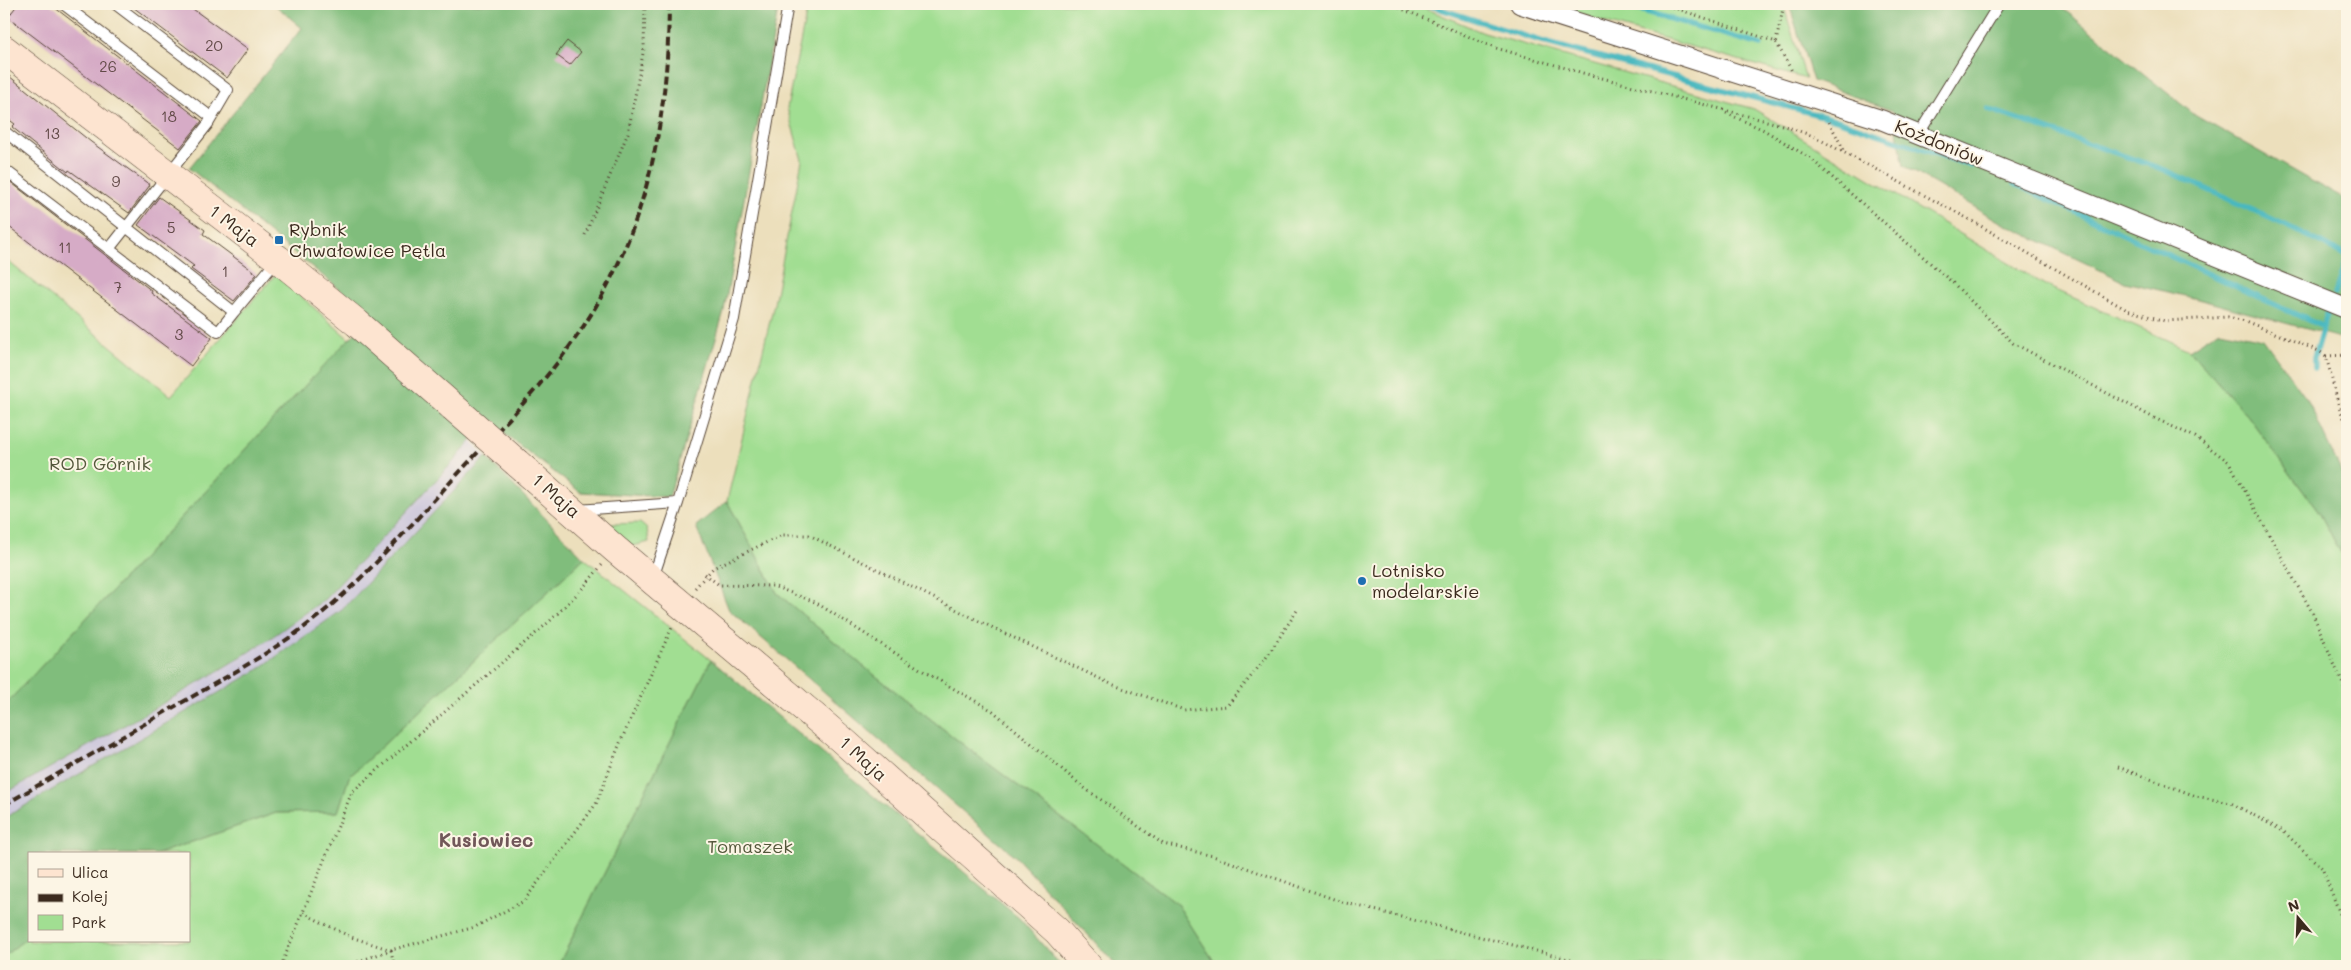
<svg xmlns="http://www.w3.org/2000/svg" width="2351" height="970" font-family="Mali,sans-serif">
  <rect width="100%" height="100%" fill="#fcf5e5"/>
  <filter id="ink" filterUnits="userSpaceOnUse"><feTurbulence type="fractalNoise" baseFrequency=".02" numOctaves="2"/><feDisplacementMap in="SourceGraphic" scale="10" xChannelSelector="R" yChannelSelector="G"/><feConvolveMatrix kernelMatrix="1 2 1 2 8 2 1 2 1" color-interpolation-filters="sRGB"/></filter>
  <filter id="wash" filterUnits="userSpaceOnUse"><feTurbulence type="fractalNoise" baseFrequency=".0096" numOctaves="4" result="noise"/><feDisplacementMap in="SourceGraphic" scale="20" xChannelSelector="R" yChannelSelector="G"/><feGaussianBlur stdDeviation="1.12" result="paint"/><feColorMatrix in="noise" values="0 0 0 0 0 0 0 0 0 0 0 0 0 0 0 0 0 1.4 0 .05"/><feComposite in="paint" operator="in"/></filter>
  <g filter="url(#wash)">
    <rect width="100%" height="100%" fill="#ecdfbc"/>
    <path fill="#c5c0da" d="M471,441l15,16 -144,153 -85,61 -253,147v-24l191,-109 70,-43 60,-43z"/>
    <path fill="#a1de92" stroke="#6e8458" d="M808,4h607l69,29 270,76 291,176 144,65 59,66 72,98 27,50v402h-1130l-40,-62 -207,-154 -107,-84 -86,-73 -50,-92 47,-197 28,-144 -15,-52z
      M1549,4h234l23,75 -196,-55z
      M4,258l167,138 105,-122 73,65 -345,367z
      M640,523l7,6 2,13 -20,5 -21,-19 4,-4z
      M584,558l127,102 -153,306h-554v-10l25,-20v5h160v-87h-32l119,-41 62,-1 11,-35z"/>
    <path fill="#80bd7c" stroke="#5e744d" d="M274,4h505l-55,307 -55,186 -89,-5 -92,-71 -34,40 -129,138 -60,43 -70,43 -191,109v-88l345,-367 24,-23 -184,-148 113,-140z
      M1789,4h273v4l134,108 151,85v139l-149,-41 -73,-17 -123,-59 -98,-57 -11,-55 -80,-30z
      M2220,330l43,9 45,62 39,83v80l-27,-50 -72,-98 -59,-66z
      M486,457l98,101 -235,219 -11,35 -62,1 -119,41h-128v82l-25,20v-138l252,-147 86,-61z
      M727,501l50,92 86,73 107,84 207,154 40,62h-100l-100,-108 -288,-248 -33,-84z
      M711,660l309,259 41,47h-503z"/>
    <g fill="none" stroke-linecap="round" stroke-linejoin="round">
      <path stroke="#49b8bf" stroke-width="5.5" d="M1425,4l122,39 287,76 137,47
        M1619,4l142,41
        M1988,109l177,61 120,55 62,31
        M2015,184l308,143 -9,31v10
        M2335,293l12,-36
        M2322,329l6,-17"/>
    </g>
    <g id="blocks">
      <path fill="#d6abc6" d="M18,4h32l152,117 -22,27 -172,-131z
        M129,4h57l62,45 -21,29z
        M567,41l14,11 -11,13 -14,-10z
        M4,72l87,70 59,43 -21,28 -60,-43 -1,2 -56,-45 3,-3 -11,-8z
        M4,177l148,114 -1,2 61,45 -21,28 -187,-143z
        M159,197l46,33 -2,4 54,40 -23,27 -43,-32 3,-3 -56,-41z"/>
    </g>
  </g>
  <g filter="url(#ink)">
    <use href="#blocks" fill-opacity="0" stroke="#564536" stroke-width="1"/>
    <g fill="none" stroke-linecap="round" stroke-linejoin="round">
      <defs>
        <path id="service" d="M63,4l148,113
          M4,131l230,181 44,-53
          M1918,135l81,-131
          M4,169l214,163 16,-20
          M109,249l99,-125 20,-34 -113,-86
          M577,510l101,-7
          M653,578l25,-75 56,-184 54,-315"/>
        <path id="minor" d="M1520,4l362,116 465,189"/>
        <path id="secondary" d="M4,49l274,210 79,64 96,84
          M517,463l98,86 226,190 216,192 31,35"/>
      </defs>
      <use href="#service" stroke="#564536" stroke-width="12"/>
      <use href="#minor" stroke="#564536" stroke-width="21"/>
      <use href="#secondary" stroke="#564536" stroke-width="29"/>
      <path stroke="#564536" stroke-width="3" stroke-dasharray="1 4" stroke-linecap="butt" d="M1390,4l106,44 87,25 199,52 31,11 47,25 105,56 162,93 38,11 63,-4 17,4 74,30 7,5 13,51 8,18
        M1663,4l113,38 17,31
        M1776,42l8,-38
        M1726,113l38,17 46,28 143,125 60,60 139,74 43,20 34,25 83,150 35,82
        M1829,122l16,30
        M585,235l43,-102 16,-85 1,-44
        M2326,356l21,-1
        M705,574l14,11 54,1 42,16 113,72 65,37 90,76 80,57 50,12 129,46 226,57 19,7
        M695,588l18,-20 69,-33h27l174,88 128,61 73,26 43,-4 39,-48 32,-49
        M2118,767l78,29 35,7 52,28 39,37 25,64
        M303,913l48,24 40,13 -46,16
        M281,966l71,-174 198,-171 32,-32 20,-24
        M394,966l-3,-16 84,-23 49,-26 72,-97 24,-61 53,-118"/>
      <use href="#service" stroke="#fff" stroke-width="10"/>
      <use href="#minor" stroke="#fff" stroke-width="19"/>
      <use href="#secondary" stroke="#fde4d0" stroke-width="28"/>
      <path stroke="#3b2a1e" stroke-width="4" stroke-dasharray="8 4" stroke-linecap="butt" d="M4,805c59,-34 118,-68 177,-102 40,-23 80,-45 118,-72 59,-43 107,-101 157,-155 39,-43 82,-85 116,-133 73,-102 96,-216 97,-339"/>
      <defs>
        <path id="secondary-bridge" d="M453,407l64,56"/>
      </defs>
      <use href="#secondary-bridge" stroke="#564536" stroke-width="29" stroke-linecap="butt"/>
      <use href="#secondary-bridge" stroke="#fde4d0" stroke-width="28"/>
    </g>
  </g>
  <g fill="#1f6fb2" stroke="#fcf5e5" stroke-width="2">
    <rect x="274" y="235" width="10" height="10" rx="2.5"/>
    <circle cx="1362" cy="581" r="5"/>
  </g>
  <g text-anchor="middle" stroke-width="4" stroke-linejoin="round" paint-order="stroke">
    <g font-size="15" fill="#624a48">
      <text x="214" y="51">20</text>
      <text x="108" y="72">26</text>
      <text x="169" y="122">18</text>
      <text x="52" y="139">13</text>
      <text x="116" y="187">9</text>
      <text x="171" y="233">5</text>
      <text x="65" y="253">11</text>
      <text x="225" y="277">1</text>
      <text x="118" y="293">7</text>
      <text x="179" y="340">3</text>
    </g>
    <g font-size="18" fill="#3b2a1e" stroke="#fcf5e5">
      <text transform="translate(1939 143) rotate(22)" y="6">Kożdoniów</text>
      <text transform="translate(234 226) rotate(37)" y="6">1 Maja</text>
      <text transform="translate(556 496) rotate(41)" y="6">1 Maja</text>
      <text transform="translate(863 759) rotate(42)" y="6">1 Maja</text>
    </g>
    <g font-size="18" fill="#3b2a1e" stroke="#fcf5e5" text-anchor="start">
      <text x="289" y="236">Rybnik<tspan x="289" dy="21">Chwałowice Pętla</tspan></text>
      <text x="1372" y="577">Lotnisko<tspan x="1372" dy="21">modelarskie</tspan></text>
    </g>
    <g font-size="18" fill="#54573b" stroke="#fcf5e5">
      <text x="100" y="470">ROD Górnik</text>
      <text x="750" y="853">Tomaszek</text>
    </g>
    <g font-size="19" font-weight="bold" fill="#715759" stroke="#fcf5e5">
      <text x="486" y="847">Kusiowiec</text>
    </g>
  </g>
  <rect width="2351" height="970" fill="none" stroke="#fcf5e5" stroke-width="20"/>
  <rect x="28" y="852" width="162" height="90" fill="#fcf5e5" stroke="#afa495"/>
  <rect x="38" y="869" width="25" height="8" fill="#fde4d0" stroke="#afa495"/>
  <text x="72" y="878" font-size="15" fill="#3b2a1e">Ulica</text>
  <rect x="38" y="894" width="25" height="8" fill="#3b2a1e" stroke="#afa495"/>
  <text x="72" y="902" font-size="15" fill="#3b2a1e">Kolej</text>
  <rect x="38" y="915" width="25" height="15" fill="#a1de92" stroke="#afa495"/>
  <text x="72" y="928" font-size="15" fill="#3b2a1e">Park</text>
  <g transform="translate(2298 918) rotate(341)" stroke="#fcf5e5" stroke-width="4" paint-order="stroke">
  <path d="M0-4L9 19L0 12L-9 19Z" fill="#3b2a1e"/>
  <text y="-8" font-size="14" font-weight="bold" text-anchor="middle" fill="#3b2a1e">N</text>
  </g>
</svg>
